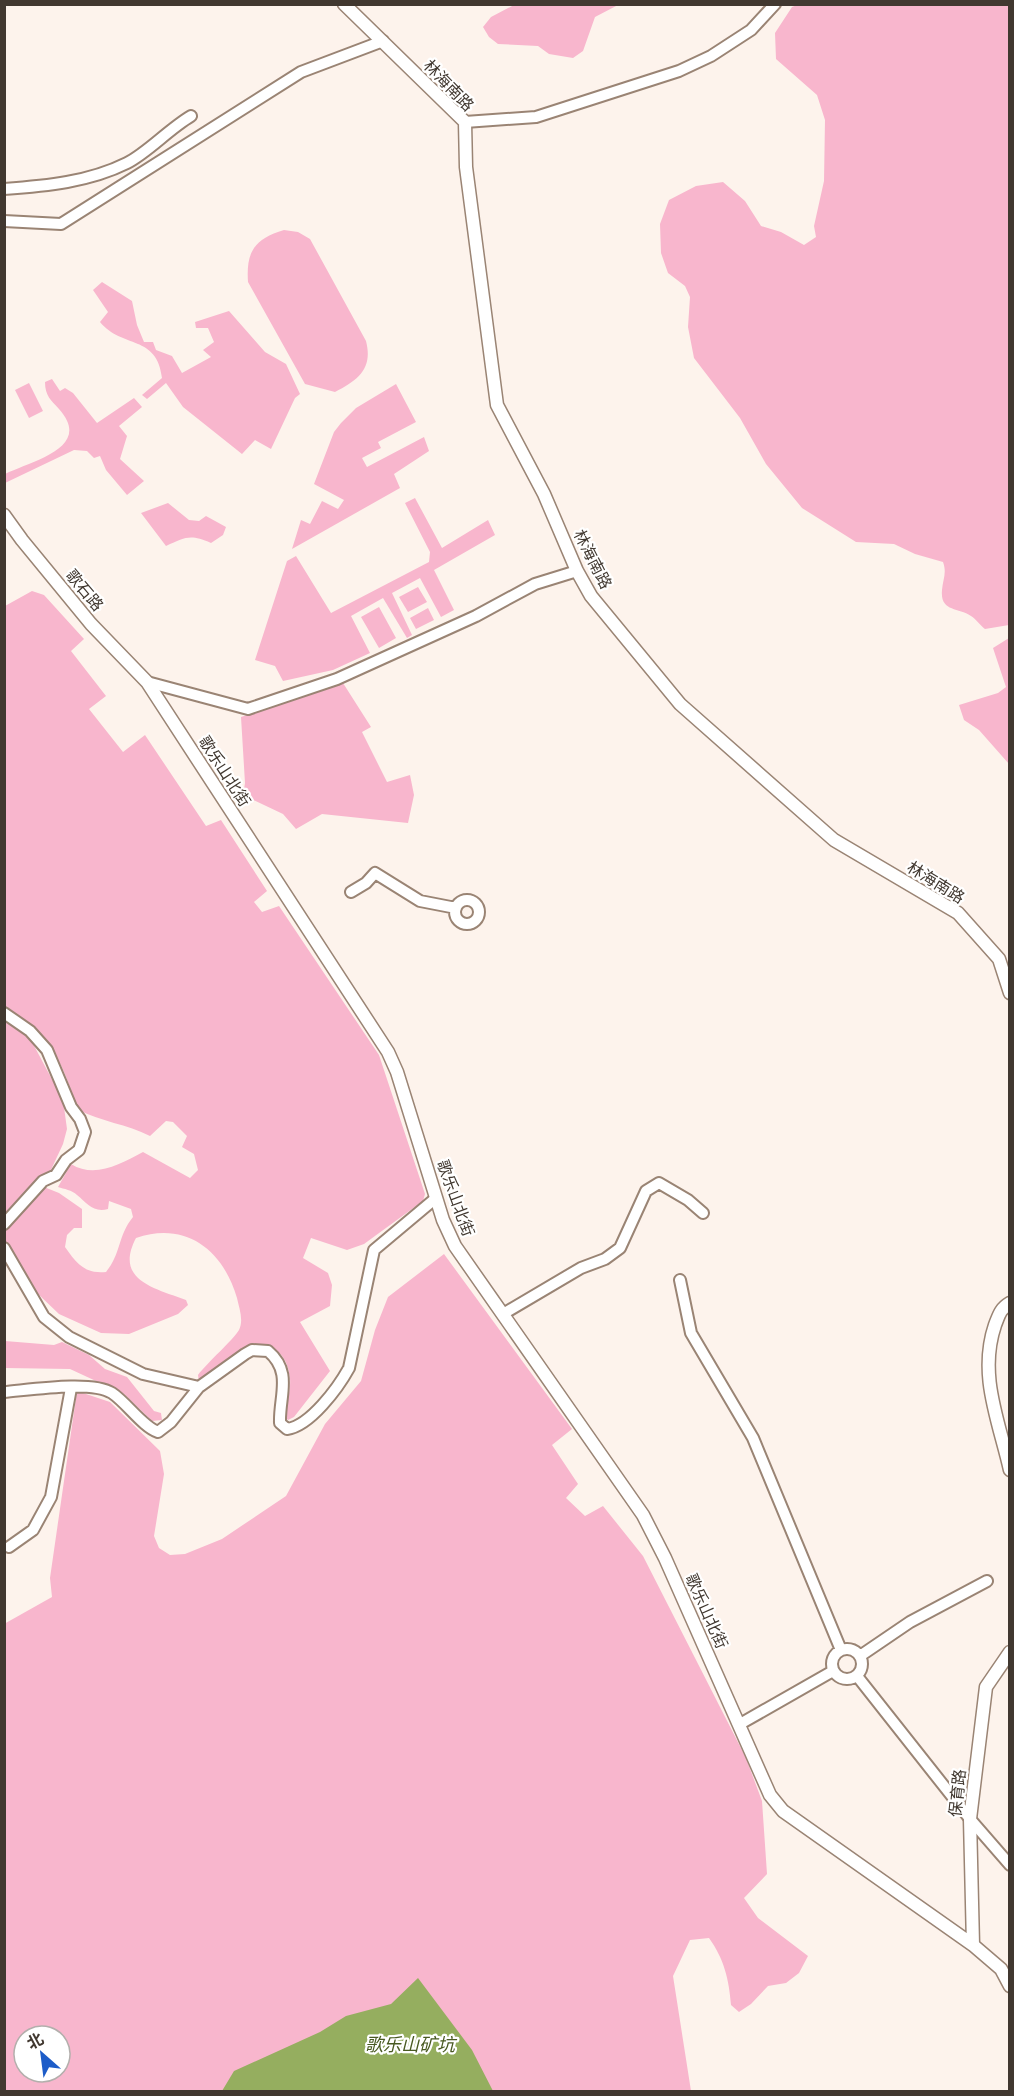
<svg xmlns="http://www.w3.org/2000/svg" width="1014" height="2096" font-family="Manrope,'Noto Sans SC',sans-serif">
  <rect width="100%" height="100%" fill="#fdf3ec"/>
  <path fill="#f8b6cd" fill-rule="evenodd" d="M514,5v-1l104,1 -23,12 -12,34 -10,7 -24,-4 -11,-8 -40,-2 -9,-7 -6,-10 8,-10z
    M797,5h212v620l-24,4c-5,-4 -9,-10 -14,-13 -13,-9 -31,-4 -29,-26 1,-11 5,-17 1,-28l-28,-8 -21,-10 -38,-2 -54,-34 -36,-44 -26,-46 -46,-60 -6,-31 2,-30 -5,-11 -17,-13 -7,-20 -1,-29 9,-24 27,-14 27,-4 22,19 16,25 20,6 23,13 12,-8 -2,-11 10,-45 1,-61 -8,-25 -41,-36 -1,-26 17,-26z
    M284,230l14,2 12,7 56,102c7,27 -7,39 -31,51l-30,-8 -57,-102c-2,-30 6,-43 36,-52z
    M102,282l30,19 5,24 7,17h9l3,8 16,6 10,17 29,-16 -8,-7 11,-8 -6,-14h-12l-1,-6 34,-11 36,41 21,12 14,30 -5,4 -24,51 -16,-9 -13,14 -59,-47 -17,-24 -19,16 -5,-4 20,-17c-5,-44 -40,-29 -62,-56l8,-10 -15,-22z
    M52,379l8,12 5,-3 8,5 24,30 37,-25 8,9 -23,19 8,10 -7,23 24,22 -17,14 -21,-25 -6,-14 -6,2 -7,-7 -13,-1 -69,33v-9c26,-13 89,-26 54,-65 -8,-9 -14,-13 -14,-27z
    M29,383l14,28 -14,7 -14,-28z
    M396,384l20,38 -38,20 3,6 -19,10 5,9 57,-30 5,14 -35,23 6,14 -108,61 9,-29 9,4 12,-23 16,8 6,-9 -30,-16 20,-52 7,-9 15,-15z
    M415,498l27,50 46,-28 7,15 -61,35 20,40 -13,7 -21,-39 -28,15 20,42 -5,3 -24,-40 -32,18 19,37 -37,17 -50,11 -8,-15 -20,-6 32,-99 9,-5 35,57 98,-51 1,-10 -25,-49z
    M168,503l21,17 10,1 7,-5 20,11 -3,8 -12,8c-21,-9 -25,-6 -45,3l-25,-33z
    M418,587l9,15 -19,10 -9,-15z
    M32,591l12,4 40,44 -13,12 35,45 -17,13 34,43 22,-17 61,91 15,-6 46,71 -13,11 8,10 17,-6 100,149 46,139 -2,7 -59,43 -17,6 -36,-12 -8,20 25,15 4,12 -2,21 -30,16 30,49 -36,46 -6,3 -3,-3c1,-12 6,-26 5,-38 -3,-35 -31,-41 -58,-23 -11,7 -19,21 -33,26l-1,-7c9,-12 36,-36 41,-45 5,-10 0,-22 -2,-32 -14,-48 -51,-77 -101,-60 -22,42 18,50 50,62l2,5 -10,9 -49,20 -28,-1 -42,-19 -22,-21 -32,-52 -1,-223 27,22 32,60 4,29 -4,15 -13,28 -16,11 25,10 23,16v19h-8l-7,7 -2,12c12,17 20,27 41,25 15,-18 12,-37 27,-55l-2,-8 -22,-8 -1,8c-15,4 -21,-6 -31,-14 -5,-5 -13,-6 -19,-8l13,-23c24,15 49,0 72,-12l47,26 8,-8 -4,-16 -12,-7 5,-11 -14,-14 -7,-1 -16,15c-23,-12 -49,-14 -73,-27 -16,-52 -27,-73 -72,-103v-400z
    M379,607l17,31 -17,10 -18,-31z
    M428,608l6,12 -18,9 -6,-11z
    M1009,638v126l-30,-34 -15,-10 -5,-15 39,-12 8,-6 -13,-39z
    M343,683l28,44 -9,5 25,50 23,-7 4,20 -6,28 -86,-9 -26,15 -13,-15 -40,-19 2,-12 -4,-66z
    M444,1254l128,175 -20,16 26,39 -12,14 19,18 18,-10 40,50 103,202 16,43 5,73 -23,24 14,20 50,38 -9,17 -13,10 -18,3 -17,18 -12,8 -8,-7c-2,-26 -7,-46 -22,-67l-19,2 -17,36 18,115h-686l-1,-467 48,-27 -2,-19 27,-187 33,11 50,49 4,23 -10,62 5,12 11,7 15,-1 37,-15 64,-43 39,-72 36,-43 14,-51 13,-33zM24,2036h36v36h-36z
    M5,1341l49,4 8,-3 27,13 16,14 22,8 27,34 7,2 1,7 -10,1 -28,-27 -54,-25 -65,-1z"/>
  <path fill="#95ae5f" d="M418,1978l54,72 21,41h-271l12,-20 86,-39 26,-16 45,-12z"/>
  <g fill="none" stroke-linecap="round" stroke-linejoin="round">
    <defs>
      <path id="minor" d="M465,122l71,-5 143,-46 32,-15 40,-26 24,-26
        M4,189c42,-3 85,-7 123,-26 20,-10 42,-34 64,-47
        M4,221l57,3 240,-152 82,-31
        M147,682l101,27 89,-30 139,-63 59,-32 42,-13
        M351,892l15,-9 9,-10 45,28 36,7
        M455 912a12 12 0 1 1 24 0a12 12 0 1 1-24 0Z
        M4,1013l26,18 17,19 24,57 9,12 5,13 -6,18 -13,10 -10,15 -13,6 -39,43
        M4,1248l40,69 25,20 74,37 56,13 46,-33 7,-4 16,1c25,21 11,45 12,72l7,6c23,-3 51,-41 62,-61l25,-118 62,-52
        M680,1280l11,53 62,105 88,212
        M503,1314l78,-46 24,-9 15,-11 26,-57 13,-8 29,17 15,13
        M4,1392c25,-2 88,-12 108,1 15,10 31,34 46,39l13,-10 28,-35
        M9,1547l24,-17 18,-33 20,-109
        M832 1664a15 15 0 1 1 30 0a15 15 0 1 1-30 0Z
        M860,1656l50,-34 77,-41
        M857,1676l113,143 40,46
        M740,1724l93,-53"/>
      <path id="major" d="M344,4l121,118 1,45 31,238 47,89 33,77 14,25 89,108 154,136 124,73 41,46 11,34
        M4,515l18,25 69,84 56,58 241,370 9,20 46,148 12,26 188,269 22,43 105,237 13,16 190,134 28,24 9,17
        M1010,1303c-10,6 -11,12 -15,22 -17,50 4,96 15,145
        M973,1945l-3,-126 16,-132 24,-35"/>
    </defs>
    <use href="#minor" stroke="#9a8474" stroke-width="14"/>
    <use href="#major" stroke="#9a8474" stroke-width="15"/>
    <use href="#minor" stroke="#fff" stroke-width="10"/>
    <use href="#major" stroke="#fff" stroke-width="12"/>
  </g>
  <g text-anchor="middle" stroke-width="4.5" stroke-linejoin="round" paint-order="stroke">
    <g font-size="16" fill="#413830" stroke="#fff">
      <text transform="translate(449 85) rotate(46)" y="6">林海南路</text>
      <text transform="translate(593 559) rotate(63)" y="6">林海南路</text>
      <text transform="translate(85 590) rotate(50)" y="6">歌石路</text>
      <text transform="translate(225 771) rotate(57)" y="6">歌乐山北街</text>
      <text transform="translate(936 882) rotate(32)" y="6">林海南路</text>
      <text transform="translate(456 1198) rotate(70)" y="6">歌乐山北街</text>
      <text transform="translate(707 1611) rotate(66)" y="6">歌乐山北街</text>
      <text transform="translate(957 1793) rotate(-84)" y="6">保育路</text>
    </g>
    <g font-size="18" font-style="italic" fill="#495a22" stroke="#fff">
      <text x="410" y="2051">歌乐山矿坑</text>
    </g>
  </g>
  <rect width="1014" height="2096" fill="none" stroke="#413830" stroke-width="12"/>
  <g transform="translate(42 2054) rotate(332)"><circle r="28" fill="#ffffff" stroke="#b3afac" stroke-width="1.5"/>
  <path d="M0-4.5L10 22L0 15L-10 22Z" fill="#1d5cc8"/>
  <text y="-9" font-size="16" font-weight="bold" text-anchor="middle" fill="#413830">北</text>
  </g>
</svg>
